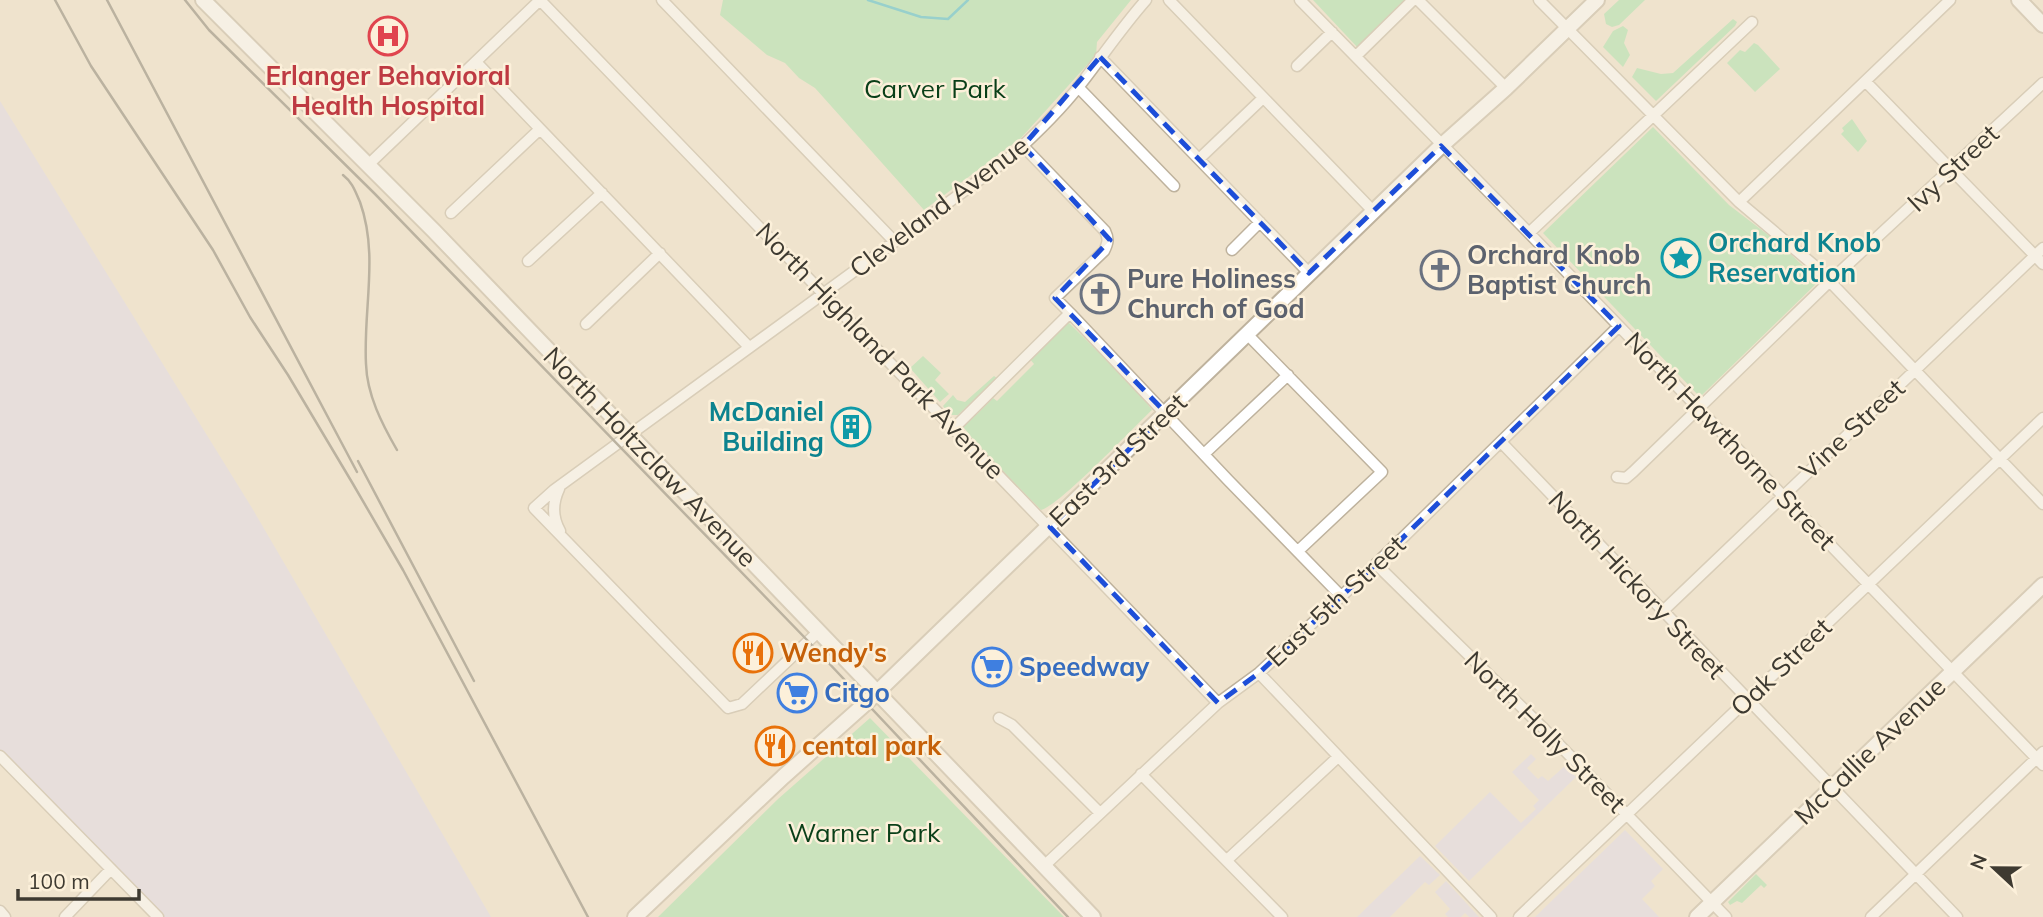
<svg xmlns="http://www.w3.org/2000/svg" width="2043" height="917" font-family="Mulish,sans-serif">
  <rect width="100%" height="100%" fill="#efe3cd"/>
  <path fill="#ddd7ec" d="M0,101l252,407 239,409h-330l-161,-161z
    M1531,754l5,5 -9,9 11,11 4,-3 6,5 17,-15 11,11 -107,104 -34,-35 55,-54 31,31 15,-14 -3,-3 6,-6 -27,-28z
    M1625,830l38,39 -12,12 4,5 -13,13 17,18h-124z
    M1420,856l20,19 -11,10 -4,-3 -35,35h-33z
    M1446,881l33,36h-10l-4,-4 -4,4h-13l-3,-3 5,-5 -15,-17z"/>
  <path fill="#a1e3a9" d="M723,0h408l-34,42 -1,13 -75,83 -97,72 -109,-122 -16,-10 -14,-15 -18,-8 -47,-40z
    M1313,0h92l-47,48z
    M1619,0h26l-26,25 -7,2 -6,-3 -2,-10z
    M1733,19l4,3 -2,4 -79,75 -24,-24 5,-9 24,6 12,-1z
    M1623,26l5,4 -4,13 6,12 -7,12 -20,-20 10,-16z
    M1754,43l4,2 22,24 -25,23 -28,-29 13,-13 5,2z
    M1852,119l15,22 -9,11 -17,-18 3,-3 -2,-3z
    M1653,127l76,78 51,39 39,37 -119,116 -157,-164z
    M1067,321l70,69 15,20c-19,18 -93,96 -111,100l-61,-62 -19,-24 16,-10 16,-16 4,3 37,-37 -5,-6z
    M923,356l18,17 -6,7 14,14 -9,8 -30,-34z
    M994,376l3,2 -39,37h-8l-7,-9 10,-11 4,5 8,2z
    M870,718l194,199h-406l120,-118z
    M1756,874l11,11 -3,3 -3,-3 -19,18 -5,-2 -7,4 -2,-3z"/>
  <g fill="none" stroke-linecap="round" stroke-linejoin="round">
    <path stroke="#2fb8c9" stroke-width="2.5" d="M868,0l53,17 27,2 20,-19"/>
    <defs>
      <path id="minor" d="M540,0l678,703
        M662,0l232,241
        M1169,0l205,212
        M1300,0l229,233 514,532
        M1418,0l88,88
        M1539,0l200,202 77,65 227,237
        M1356,56l57,-56
        M1100,57l209,216
        M476,62l273,285
        M1297,66l35,-34
        M1866,82l177,182
        M1078,87l96,99
        M1199,159l64,-61
        M368,165l172,-165
        M1739,202l211,-202
        M451,213l89,-84
        M1529,233l223,-211
        M1232,250l28,-28
        M528,261l74,-68
        M1070,313l158,167 113,116
        M586,324l74,-71
        M1247,334l135,138 -84,79
        M954,428l116,-115 -15,-15 49,-47c4,-8 5,-12 1,-20l-82,-85
        M1501,442l456,475
        M1204,454l84,-79
        M1617,477l9,1 7,-6 197,-191 213,-198
        M559,489c-7,15 -7,28 1,42
        M1376,564l168,165 182,188
        M1663,611l380,-363
        M818,632l-76,72 -14,4 -194,-200 20,-18 454,-331c26,-23 50,-46 72,-74 22,-28 42,-58 66,-85
        M1259,673l232,244
        M999,718l13,7 88,88
        M0,756l158,161
        M1141,774l141,143
        M1227,860l111,-103
        M1044,866l174,-163 41,-30 117,-109 243,-238
        M0,911l5,6
        M65,917l46,-48
        M1519,917l524,-499
        M1871,917l172,-165"/>
      <path id="secondary" d="M203,0l231,231 659,686
        M2019,0l24,25
        M635,917l148,-140 83,-74 575,-557 65,-58 91,-88
        M1697,917l346,-332"/>
    </defs>
    <use href="#minor" stroke="#beb29d" stroke-width="13"/>
    <use href="#secondary" stroke="#beb29d" stroke-width="18"/>
    <use href="#minor" stroke="#fff" stroke-width="10"/>
    <use href="#secondary" stroke="#fff" stroke-width="14"/>
    <path stroke="#7c7668" stroke-width="2.5" d="M55,0l36,66 122,184 37,67 38,58 65,109 50,86 185,347
      M107,0l250,472
      M185,0l24,30 166,164 433,447 260,276
      M343,175c10,8 12,16 17,27 19,53 3,107 6,162 1,31 16,60 31,86
      M358,461l116,220"/>
  </g>
  <path d="M0 0H2043V917H0ZM1100,57l209,216 132,-127 178,180 -243,238 -117,109 -41,30 -168,-176 116,-114 -111,-115 55,-58 -87,-94z" fill="#efe3cd" fill-opacity=".55" fill-rule="evenodd"/>
  <path fill="none" stroke="#1d4ed8" stroke-width="5" stroke-dasharray="14 9" stroke-linejoin="round" d="M1100,57l209,216 132,-127 178,180 -243,238 -117,109 -41,30 -168,-176 116,-114 -111,-115 55,-58 -87,-94z"/>
  <defs>
    <symbol id="hospital-ring" viewBox="-11 -11 22 22"><circle r="9.5" fill="#fcf0da" stroke="#e0444e" stroke-width="1.5"/><path d="M-5-5h3v3.5h4V-5h3V5h-3V1.5h-4V5h-3Z" fill="#e0444e"/></symbol>
    <symbol id="sight-ring" viewBox="-11 -11 22 22"><circle r="9.5" fill="#fcf0da" stroke="#0f9aa8" stroke-width="1.5"/><path d="M0-6L1.8-2.2L6-1.7L2.9 1.2L3.7 5.4L0 3.3L-3.7 5.4L-2.9 1.2L-6-1.7L-1.8-2.2Z" fill="#0f9aa8"/></symbol>
    <symbol id="church-ring" viewBox="-11 -11 22 22"><circle r="9.5" fill="#fcf0da" stroke="#6b7280" stroke-width="1.5"/><path d="M-1.2-6h2.4v3.5h3.3v2.4h-3.3V6h-2.4V-.1h-3.3v-2.4h3.3Z" fill="#6b7280"/></symbol>
    <symbol id="building-ring" viewBox="-11 -11 22 22"><circle r="9.5" fill="#fcf0da" stroke="#0f9aa8" stroke-width="1.5"/><path d="M-4-6H4V6H1V3H-1V6H-4ZM-2.5-4.3h1.7v1.8h-1.7ZM.8-4.3h1.7v1.8H.8ZM-2.5-1h1.7V.8h-1.7ZM.8-1h1.7V.8H.8Z" fill="#0f9aa8"/></symbol>
    <symbol id="restaurant-ring" viewBox="-11 -11 22 22"><circle r="9.5" fill="#fcf0da" stroke="#e8710a" stroke-width="1.5"/><path d="M-5-6h1v4h1v-4h1v4h1v-4h1v5L-1.5 .5V6h-2V.5L-5-1ZM5-6V6H3V1.5H1.5Q1.5-4 5-6Z" fill="#e8710a"/></symbol>
    <symbol id="supermarket-ring" viewBox="-11 -11 22 22"><circle r="9.5" fill="#fcf0da" stroke="#3f7fe0" stroke-width="1.5"/><path d="M-6-5.5h2.5l.6 2H6L4.5 2H-2.5L-4.4-4H-6ZM-1.5 3.2a1.3 1.3 0 1 0 .1 0ZM3 3.2a1.3 1.3 0 1 0 .1 0Z" fill="#3f7fe0"/></symbol>
  </defs>
  <g fill-rule="evenodd">
    <use href="#hospital-ring" x="366" y="14" width="44" height="44"/>
    <use href="#sight-ring" x="1659" y="236" width="44" height="44"/>
    <use href="#church-ring" x="1418" y="248" width="44" height="44"/>
    <use href="#church-ring" x="1078" y="272" width="44" height="44"/>
    <use href="#building-ring" x="829" y="405" width="44" height="44"/>
    <use href="#restaurant-ring" x="731" y="631" width="44" height="44"/>
    <use href="#supermarket-ring" x="970" y="645" width="44" height="44"/>
    <use href="#supermarket-ring" x="775" y="671" width="44" height="44"/>
    <use href="#restaurant-ring" x="753" y="724" width="44" height="44"/>
  </g>
  <g text-anchor="middle" stroke-width="5" stroke-linejoin="round" paint-order="stroke">
    <g font-size="26" font-weight="bold" fill="#be3a42" stroke="#fcf0da">
      <text x="388" y="85">Erlanger Behavioral<tspan x="388" dy="30">Health Hospital</tspan></text>
    </g>
    <g font-size="26" fill="#093f18" stroke="#fcf0da">
      <text x="935" y="98">Carver Park</text>
      <text x="864" y="842">Warner Park</text>
    </g>
    <g font-size="26" fill="#3e3a31" stroke="#fcf0da">
      <text transform="translate(1953 168) rotate(-43)" y="9">Ivy Street</text>
      <text transform="translate(939 207) rotate(-37)" y="9">Cleveland Avenue</text>
      <text transform="translate(880 351) rotate(46)" y="9">North Highland Park Avenue</text>
      <text transform="translate(1852 429) rotate(-43)" y="9">Vine Street</text>
      <text transform="translate(1730 441) rotate(46)" y="9">North Hawthorne Street</text>
      <text transform="translate(650 457) rotate(46)" y="9">North Holtzclaw Avenue</text>
      <text transform="translate(1118 460) rotate(-44)" y="9">East 3rd Street</text>
      <text transform="translate(1637 585) rotate(47)" y="9">North Hickory Street</text>
      <text transform="translate(1336 601) rotate(-43)" y="9">East 5th Street</text>
      <text transform="translate(1781 667) rotate(-44)" y="9">Oak Street</text>
      <text transform="translate(1545 732) rotate(45)" y="9">North Holly Street</text>
      <text transform="translate(1870 751) rotate(-44)" y="9">McCallie Avenue</text>
    </g>
    <g font-size="26" font-weight="bold" fill="#0d838f" stroke="#fcf0da" text-anchor="start">
      <text x="1708" y="252">Orchard Knob<tspan x="1708" dy="30">Reservation</tspan></text>
      <text x="824" y="421" text-anchor="end">McDaniel<tspan x="824" dy="30">Building</tspan></text>
    </g>
    <g font-size="26" font-weight="bold" fill="#5b616d" stroke="#fcf0da" text-anchor="start">
      <text x="1467" y="264">Orchard Knob<tspan x="1467" dy="30">Baptist Church</tspan></text>
      <text x="1127" y="288">Pure Holiness<tspan x="1127" dy="30">Church of God</tspan></text>
    </g>
    <g font-size="26" font-weight="bold" fill="#c56008" stroke="#fcf0da" text-anchor="start">
      <text x="780" y="662">Wendy's</text>
      <text x="802" y="755">cental park</text>
    </g>
    <g font-size="26" font-weight="bold" fill="#366cbe" stroke="#fcf0da" text-anchor="start">
      <text x="1019" y="676">Speedway</text>
      <text x="824" y="702">Citgo</text>
    </g>
  </g>
  <g transform="translate(1994 868) rotate(292)" stroke="#fcf0da" stroke-width="5" paint-order="stroke">
  <path d="M0-5L12 26L0 18L-12 26Z" fill="#3e3a31"/>
  <text y="-10" font-size="19" font-weight="bold" text-anchor="middle" fill="#3e3a31">N</text>
  </g>
  <path d="M18 889v10h121v-10" fill="none" stroke="#3e3a31" stroke-width="3.5"/>
  <text x="28" y="889" font-size="21" fill="#3e3a31" stroke="#fcf0da" stroke-width="5" paint-order="stroke">100 m</text>
</svg>
